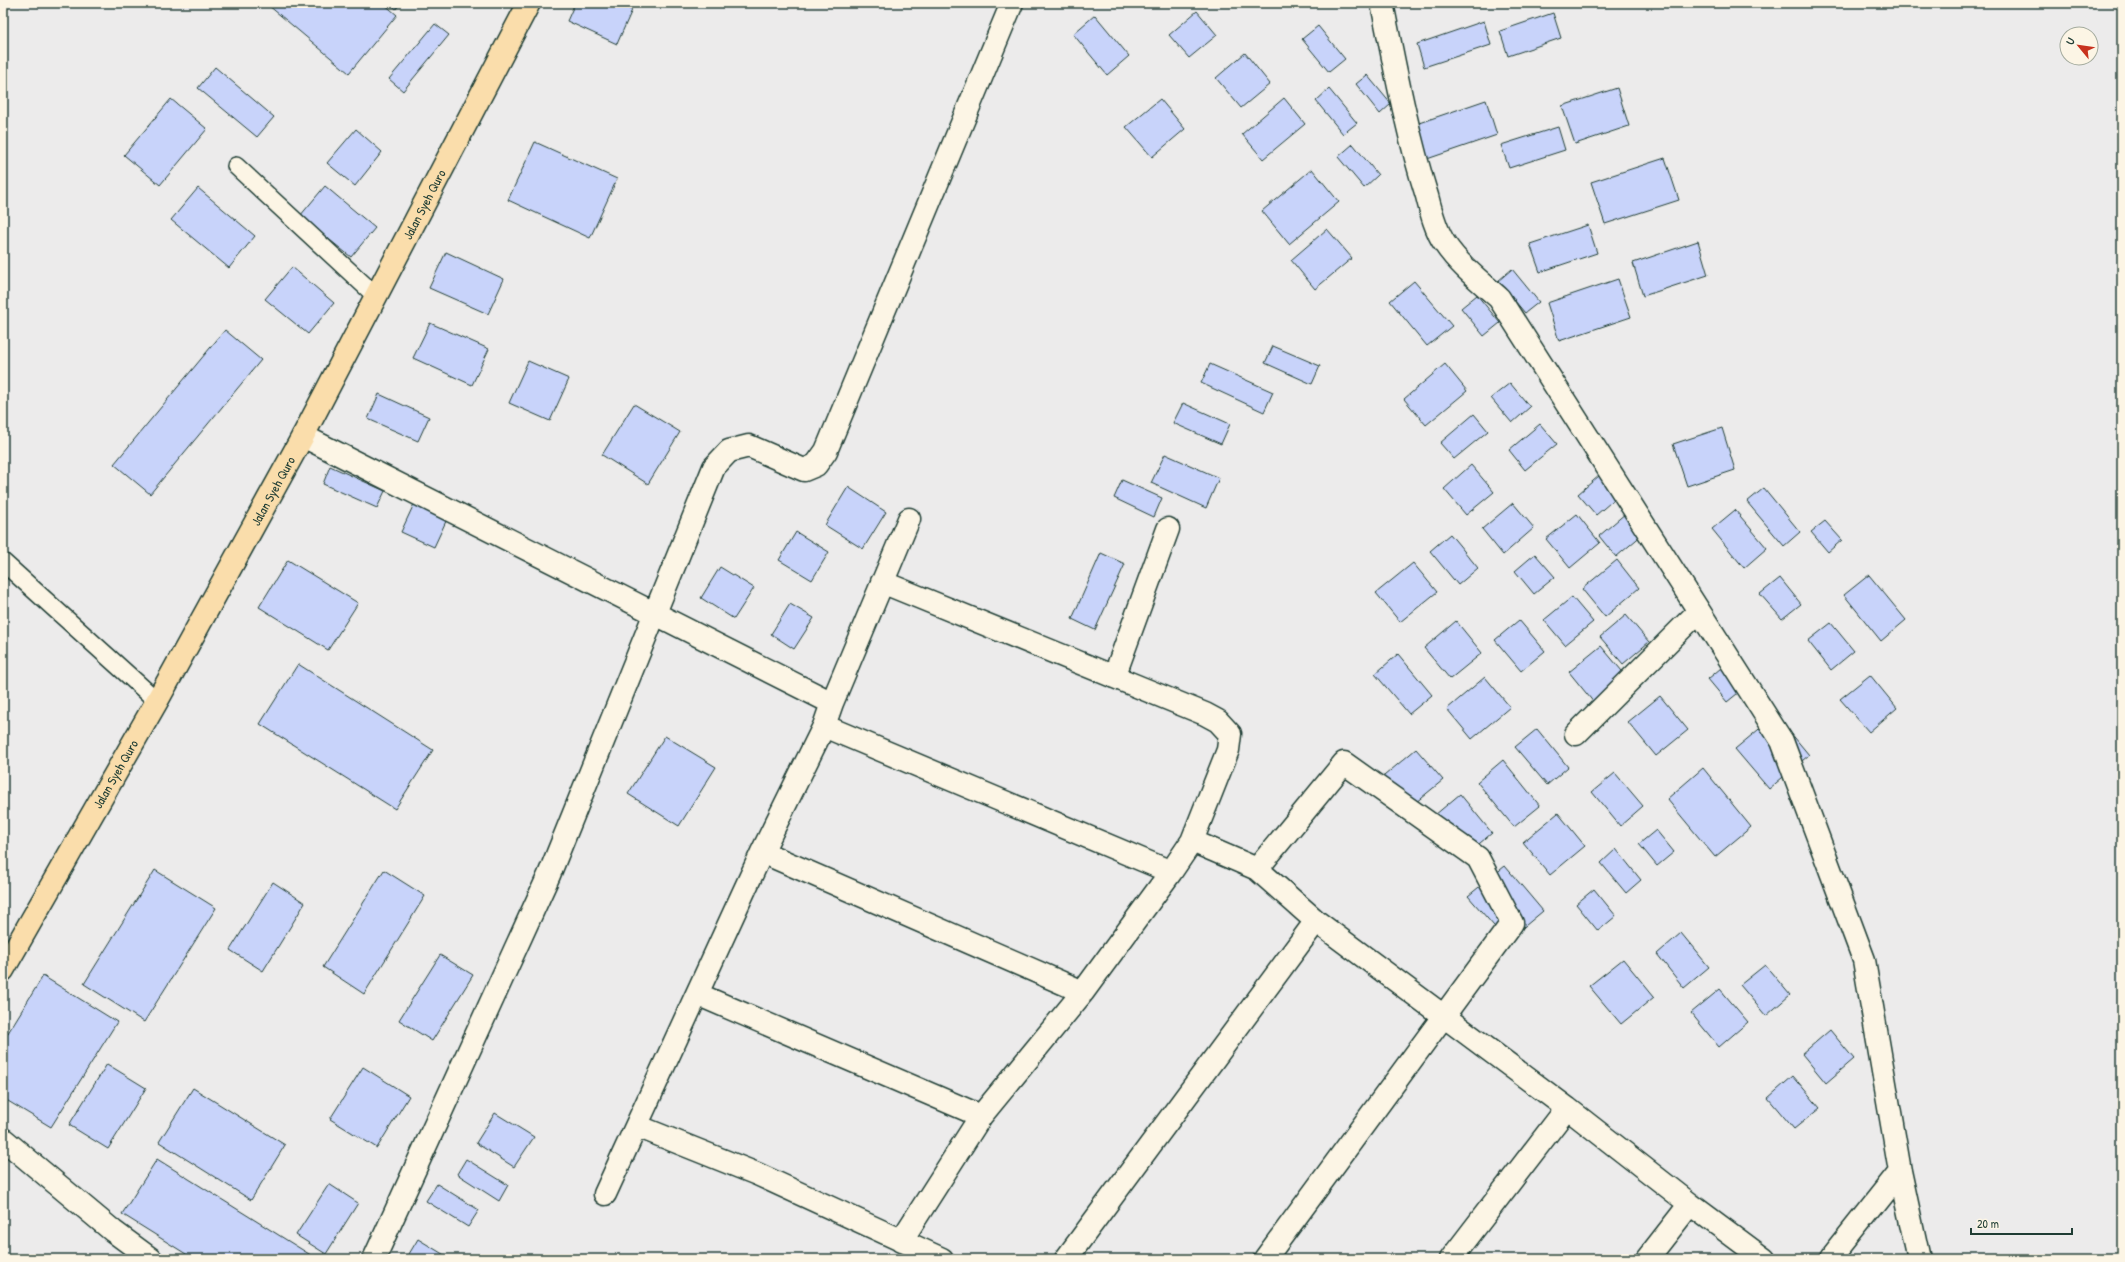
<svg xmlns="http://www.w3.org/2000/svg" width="2125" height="1262" font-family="'Patrick Hand',sans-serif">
  <rect width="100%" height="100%" fill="#ecebeb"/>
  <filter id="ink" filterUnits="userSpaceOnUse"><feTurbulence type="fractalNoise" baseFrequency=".025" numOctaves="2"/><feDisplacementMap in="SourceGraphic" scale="8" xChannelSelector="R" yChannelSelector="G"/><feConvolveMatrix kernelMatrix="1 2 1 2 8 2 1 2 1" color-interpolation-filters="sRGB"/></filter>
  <g filter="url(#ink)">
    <path fill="#c8d3fa" stroke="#1f3d34" d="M270,3h113l14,12 -48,58 -81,-68z
      M389,3h12l-5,6z
      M575,3h40l17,7 -15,34 -50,-23z
      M1197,11l20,24 -28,23 -20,-23z
      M1553,13l8,25 -53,18 -8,-25z
      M1095,15l34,41 -22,19 -34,-41z
      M1484,21l7,24 -67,22 -7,-23z
      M435,24l14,11 -46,56 -14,-12z
      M1318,26l27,33 -16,13 -27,-33z
      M1245,53l25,31 -29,24 -25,-30z
      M215,67l59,50 -17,20 -59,-49z
      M1367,75l24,29 -11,10 -24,-30z
      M1617,88l12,38 -54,18 -13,-38z
      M1329,89l28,34 -14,11 -27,-33z
      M1284,98l21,26 -42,35 -21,-25z
      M171,99l36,30 -47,56 -36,-30z
      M1160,99l25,30 -33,28 -26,-30z
      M1486,100l11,35 -70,24 -11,-35z
      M1558,127l7,23 -56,18 -8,-23z
      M356,129l26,23 -27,34 -28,-23z
      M535,142l82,37 -27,59 -82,-38z
      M1353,144l25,31 -14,13 -26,-31z
      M1665,158l14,42 -74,24 -14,-42z
      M1312,169l27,33 -50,42 -27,-33z
      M325,186l50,42 -24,29 -51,-41z
      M198,188l57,48 -26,32 -58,-48z
      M1588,225l9,28 -57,19 -10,-28z
      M1327,229l25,29 -37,31 -24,-29z
      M1698,241l10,34 -65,21 -10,-33z
      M446,252l58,27 -16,35 -59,-26z
      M292,267l42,36 -26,31 -43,-35z
      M1512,269l27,33 -14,11 -27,-32z
      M1618,279l13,38 -72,24 -12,-38z
      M1414,281l38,45 -25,20 -37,-45z
      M1477,295l23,28 -16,13 -23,-28z
      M430,323l59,26 -17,36 -59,-27z
      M225,330l36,30 -111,134 -36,-30z
      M1273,346l47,20 -8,18 -47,-21z
      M528,361l41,18 -19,42 -41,-18z
      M1210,364l63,28 -9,20 -63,-29z
      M1445,364l22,27 -41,34 -22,-26z
      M1510,383l20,24 -18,16 -21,-25z
      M379,394l50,23 -11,24 -50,-22z
      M1183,403l47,21 -9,20 -48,-21z
      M634,404l46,28 -32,52 -46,-29z
      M1474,414l14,17 -34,28 -14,-16z
      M1540,424l17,20 -32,26 -16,-20z
      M1722,428l13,42 -48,16 -14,-42z
      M1165,454l54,24 -13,30 -55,-25z
      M1471,465l23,27 -28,23 -22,-26z
      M330,466l55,25 -8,17 -54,-24z
      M1607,469l18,21 -29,25 -18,-21z
      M1122,480l40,18 -8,19 -40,-19z
      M848,487l38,25 -23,37 -38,-24z
      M1764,488l36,44 -16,14 -37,-44z
      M1513,503l21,25 -31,27 -21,-26z
      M414,504l33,15 -13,28 -33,-15z
      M1735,510l32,38 -23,20 -32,-39z
      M1626,513l17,21 -27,23 -17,-21z
      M1577,514l23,29 -30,25 -24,-29z
      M1825,521l17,19 -14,12 -17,-20z
      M796,532l33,20 -17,28 -33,-20z
      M1450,534l28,34 -20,17 -28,-34z
      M1101,553l24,11 -30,66 -23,-11z
      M1535,554l20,23 -21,17 -19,-23z
      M288,560l70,43 -30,47 -69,-43z
      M1617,560l22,28 -34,29 -23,-28z
      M1413,563l24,29 -37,30 -24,-29z
      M720,567l34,21 -20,31 -33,-21z
      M1869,575l37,45 -25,21 -37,-46z
      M1780,578l21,26 -19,15 -22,-25z
      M1572,597l21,25 -28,23 -21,-25z
      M790,604l24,14 -20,31 -23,-15z
      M1626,615l23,27 -26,22 -23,-27z
      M1519,620l26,31 -24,20 -26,-31z
      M1456,621l26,32 -32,26 -26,-31z
      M1831,623l23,28 -23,19 -23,-29z
      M1601,646l26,31 -32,27 -26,-32z
      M1398,654l34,41 -23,19 -34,-40z
      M1734,657l19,24 -26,21 -19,-23z
      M298,664l135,86 -38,59 -135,-85z
      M1870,675l27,33 -28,24 -29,-33z
      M1485,677l25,30 -38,32 -25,-30z
      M1660,696l28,34 -32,26 -28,-34z
      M1776,715l33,40 -40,34 -34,-40z
      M1537,729l31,38 -21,18 -32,-38z
      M665,736l51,31 -37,59 -51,-32z
      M1416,749l27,31 -39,32 -26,-31z
      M1503,760l37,46 -26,21 -37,-45z
      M1703,768l48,59 -36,30 -48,-58z
      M1615,773l28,33 -23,20 -28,-34z
      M1460,794l32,39 -31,26 -32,-39z
      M1558,813l27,33 -35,29 -27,-33z
      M1656,830l18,22 -17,14 -18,-22z
      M1616,849l25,31 -15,13 -25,-30z
      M1505,866l38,45 -36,30 -39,-45z
      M155,870l61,38 -72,114 -60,-38z
      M384,870l41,26 -61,98 -41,-27z
      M273,882l32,21 -42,68 -33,-21z
      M1594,889l22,27 -18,15 -22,-27z
      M1681,933l28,34 -25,21 -27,-34z
      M440,955l33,20 -41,66 -33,-21z
      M1623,959l31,38 -33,27 -32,-38z
      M1765,965l25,30 -24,21 -26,-31z
      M43,976l74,46 -66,105 -48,-29v-57z
      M1720,989l28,33 -29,25 -28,-34z
      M1830,1030l24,29 -28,24 -24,-29z
      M107,1064l39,24 -38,61 -39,-24z
      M363,1067l46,29 -32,52 -47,-29z
      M1793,1076l27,32 -26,21 -26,-31z
      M193,1088l92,57 -34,55 -92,-58z
      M495,1113l39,24 -20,30 -38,-24z
      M157,1159l160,100h-123l-72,-45z
      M466,1159l42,26 -9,16 -42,-27z
      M329,1184l29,19 -32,51 -30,-19z
      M437,1184l42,26 -11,17 -42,-26z
      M418,1239l28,17 -2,3h-38z"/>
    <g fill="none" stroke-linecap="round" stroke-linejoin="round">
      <defs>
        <path id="service" d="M236,166l140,130
          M3,562l154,139"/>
        <path id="minor" d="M1382,3c13,65 25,130 45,193 4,16 9,35 18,48 14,21 36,38 54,54l283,443 82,219 36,211 19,88
          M303,436l529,267 -8,23 -62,126 -157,342
          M882,582l323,132 13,7 12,13 -2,16 -36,91
          M1114,677l54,-148
          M832,703l77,-184
          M824,726l347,146 21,-31 65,28 59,52 251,187 123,96 74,55
          M1576,734l123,-123
          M762,852l321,140
          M1257,869l87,-106 134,95 34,65 -247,336
          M697,994l284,122
          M637,1126l120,48 185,85
          M3,1139l110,92 38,28
          M901,1241l80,-125 102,-124 88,-120
          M374,1259l175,-384 165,-408 15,-16 20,-5 55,24 12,-5 10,-14 186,-448
          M1066,1259l250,-338
          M1451,1259l116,-151
          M1647,1259l43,-55
          M1830,1259l70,-88"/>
        <g id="primary">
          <path id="s1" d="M3,970l154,-269 146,-265 226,-433"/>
        </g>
      </defs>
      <use href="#service" stroke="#1f3d34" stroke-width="20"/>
      <use href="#minor" stroke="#1f3d34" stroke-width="25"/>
      <use href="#primary" stroke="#1f3d34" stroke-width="25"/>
      <use href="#service" stroke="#fcf5e5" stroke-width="17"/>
      <use href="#minor" stroke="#fcf5e5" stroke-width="22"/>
      <use href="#primary" stroke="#faddab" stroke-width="22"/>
    </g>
  </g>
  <g text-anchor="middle" stroke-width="3.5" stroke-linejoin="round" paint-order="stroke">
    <g font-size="13" fill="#1f3d34" stroke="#fcf5e5">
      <text dy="5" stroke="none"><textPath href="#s1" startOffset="874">Jalan Syeh Quro</textPath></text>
      <text dy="5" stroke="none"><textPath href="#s1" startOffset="550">Jalan Syeh Quro</textPath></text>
      <text dy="5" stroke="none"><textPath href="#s1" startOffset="226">Jalan Syeh Quro</textPath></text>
    </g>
  </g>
  <rect width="2125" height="1262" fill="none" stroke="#fcf5e5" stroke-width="16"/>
  <rect x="8" y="8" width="2109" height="1246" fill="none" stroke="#1f3d34" stroke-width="1.5" filter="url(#ink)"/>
  <g transform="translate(2079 46) rotate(299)"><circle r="19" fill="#fcf5e5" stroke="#a4ab9e"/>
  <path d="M0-3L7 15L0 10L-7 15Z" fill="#c8321e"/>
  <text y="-6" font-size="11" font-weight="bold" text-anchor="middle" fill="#1f3d34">U</text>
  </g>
  <path d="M1971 1228v6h101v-6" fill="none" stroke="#1f3d34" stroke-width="2"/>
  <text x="1977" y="1228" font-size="12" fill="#1f3d34" stroke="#fcf5e5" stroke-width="3" paint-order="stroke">20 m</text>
</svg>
